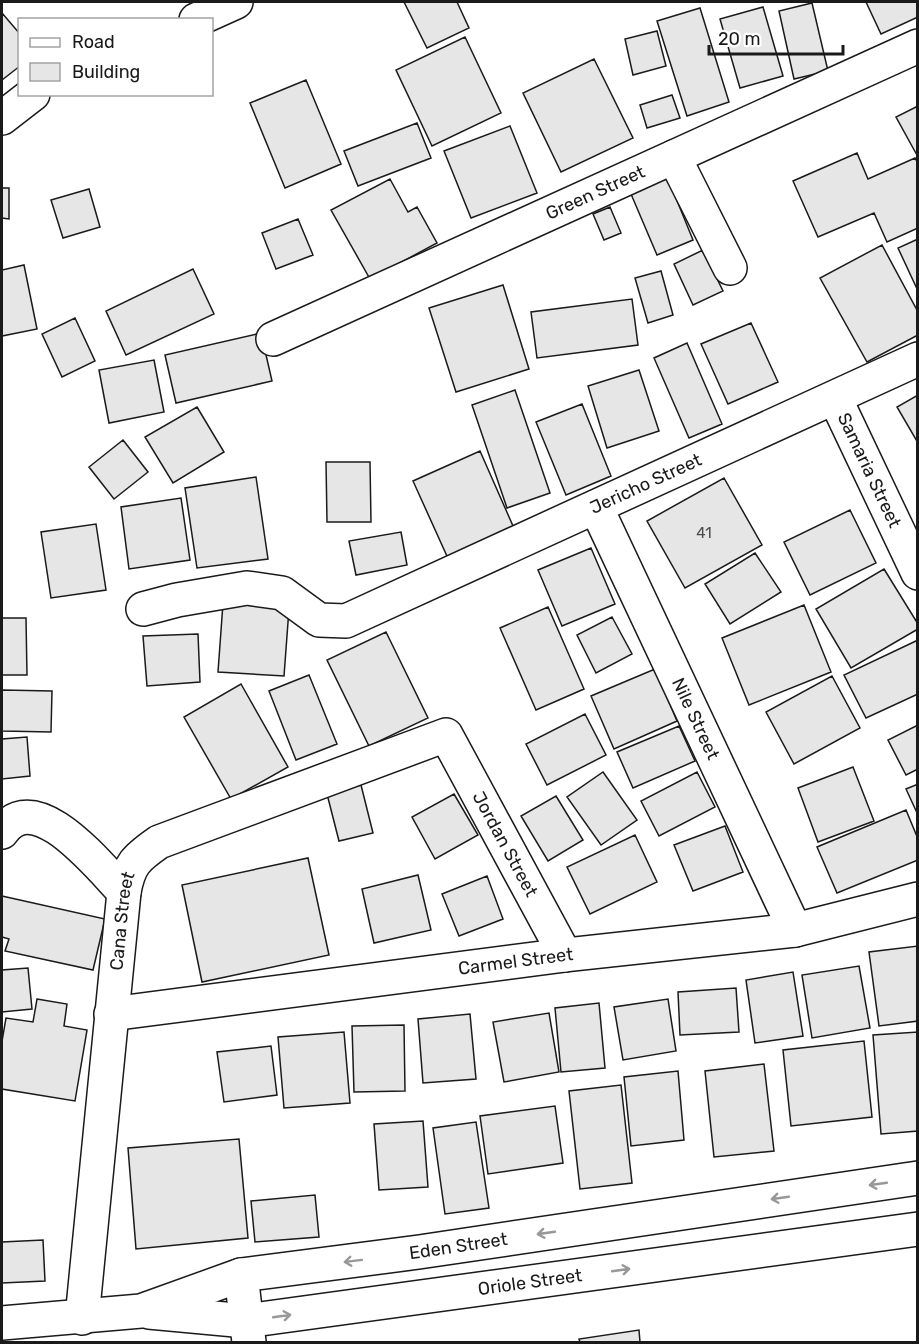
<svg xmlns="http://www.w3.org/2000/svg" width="919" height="1344" font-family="Rubik,sans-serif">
  <rect width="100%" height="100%" fill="#fff"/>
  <path fill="#e6e6e6" stroke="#1a1a1a" stroke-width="1.5" d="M404,2h53l12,26 -42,20z
    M866,2h52v15l-37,17z
    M812,3l16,68 -34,8 -15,-68z
    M763,7l20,69 -43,12 -20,-69z
    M700,8l29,94 -42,14 -30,-95z
    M2,13l18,21v32l-18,14z
    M657,31l9,35 -33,9 -8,-36z
    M465,37l36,76 -69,33 -36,-76z
    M594,59l39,79 -72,34 -38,-79z
    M306,80l35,84 -56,24 -35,-85z
    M672,95l8,23 -33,10 -7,-23z
    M918,106v51l-22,-40z
    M417,123l14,35 -73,28 -14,-35z
    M510,126l27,67 -66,25 -27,-67z
    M857,153l11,26 47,-21 3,5v65l-31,14 -13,-29 -56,24 -25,-56z
    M665,171l28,69 -36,15 -29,-68z
    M390,179l18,33 9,-5 20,36 -67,36 -39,-69z
    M2,188h7v31l-7,-1z
    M89,189l11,38 -37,11 -12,-38z
    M610,207l11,26 -17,7 -11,-26z
    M298,219l15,36 -37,14 -14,-36z
    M918,239v52l-20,-43z
    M882,245l36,67v23l-51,27 -47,-84z
    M703,250l20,41 -30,14 -19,-41z
    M24,265l13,64 -35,7v-66z
    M193,269l21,45 -88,41 -20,-44z
    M661,271l12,44 -25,8 -13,-45z
    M503,285l26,84 -73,23 -27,-84z
    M632,299l6,46 -101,13 -6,-46z
    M75,318l20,43 -33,16 -20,-43z
    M751,323l27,59 -50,22 -27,-60z
    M261,333l11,48 -96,22 -11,-48z
    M687,343l35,81 -33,14 -35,-80z
    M154,360l10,52 -55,11 -10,-53z
    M639,370l20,61 -52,17 -19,-62z
    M515,390l35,103 -43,15 -35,-103z
    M918,395v48l-21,-36z
    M582,404l29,72 -45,19 -30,-73z
    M197,407l27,45 -51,31 -28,-46z
    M123,440l25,32 -34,27 -25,-32z
    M480,451l37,84 -66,30 -38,-84z
    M326,462h44l1,60h-44z
    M256,477l12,82 -71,9 -12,-80z
    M724,478l38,67 -77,43 -38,-67z
    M181,498l9,62 -61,9 -8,-62z
    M850,510l26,53 -66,32 -26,-53z
    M96,524l10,66 -55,8 -10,-66z
    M401,532l6,33 -51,10 -7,-34z
    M591,548l24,56 -53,22 -24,-56z
    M755,553l26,39 -51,32 -25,-40z
    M884,569l34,55v5l-67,39 -35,-59z
    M223,603l66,6 -5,67 -66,-4z
    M804,605l27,67 -82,33 -27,-67z
    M548,607l36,82 -48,21 -36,-82z
    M612,617l20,37 -36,19 -19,-38z
    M2,618h24l1,57h-25z
    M386,632l42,86 -59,28 -42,-86z
    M198,634l2,48 -53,4 -4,-50z
    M918,640v54l-52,24 -22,-43z
    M655,669l22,52 -63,28 -23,-53z
    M309,675l28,69 -41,16 -27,-69z
    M832,676l28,52 -66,36 -28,-52z
    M241,684l47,83 -57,32 -47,-82z
    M2,690l50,1 -1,41 -49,-1z
    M585,714l21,41 -59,30 -21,-41z
    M918,725v44l-12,6 -18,-35z
    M679,726l16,35 -62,27 -16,-36z
    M27,737l3,39 -28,3v-40z
    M853,767l21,54 -56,21 -20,-54z
    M603,772l34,48 -36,25 -34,-48z
    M697,772l18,35 -56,29 -18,-35z
    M918,784v31l-12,-26z
    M361,785l12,48 -34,8 -12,-47z
    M454,794l24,41 -43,24 -23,-42z
    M556,796l27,44 -35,21 -27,-45z
    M906,810l12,29v21l-81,33 -20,-46z
    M725,826l18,46 -50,19 -19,-46z
    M635,835l22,47 -67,32 -23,-47z
    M308,858l21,97 -127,27 -20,-97z
    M418,875l13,55 -57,13 -12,-54z
    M487,876l16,43 -44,17 -17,-42z
    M2,896l103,23 -12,51 -88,-19 4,-12 -7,-2z
    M918,946v75l-39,5 -10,-74z
    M859,966l11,62 -58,10 -10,-63z
    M28,968l4,41 -30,3v-42z
    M793,972l10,64 -48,7 -9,-63z
    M736,988l3,44 -59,3 -2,-43z
    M37,999l30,5 -3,22 23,4 -12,71 -73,-12v-48l4,-23 27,4z
    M668,999l8,52 -53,9 -9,-53z
    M599,1003l6,65 -44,4 -6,-64z
    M549,1013l10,59 -55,10 -11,-60z
    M470,1014l6,65 -53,4 -5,-64z
    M404,1025l1,66 -51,1 -2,-66z
    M344,1032l6,71 -66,5 -6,-71z
    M918,1032v99l-37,3 -8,-99z
    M864,1041l8,76 -81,9 -8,-76z
    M271,1046l6,49 -53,7 -7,-50z
    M764,1064l10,87 -60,6 -9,-86z
    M678,1071l6,69 -53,6 -7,-69z
    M621,1085l11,98 -52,6 -11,-98z
    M555,1106l8,57 -75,11 -8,-58z
    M423,1121l5,66 -49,3 -5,-66z
    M476,1122l13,86 -44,6 -12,-86z
    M239,1139l9,99 -112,11 -8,-101z
    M315,1195l4,42 -64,5 -4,-41z
    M43,1240l2,41 -43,2v-41z
    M639,1330l1,12h-60l-1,-3z"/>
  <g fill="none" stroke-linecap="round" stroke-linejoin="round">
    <defs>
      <g id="minor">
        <path d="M196,20l40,-18"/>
        <path d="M2,118l31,-24"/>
        <path d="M674,157l56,111"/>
        <path id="s1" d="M273,339l645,-293"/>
        <path id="s2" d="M835,398l83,175"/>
        <path id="s3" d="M596,507l199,423"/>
        <path id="s4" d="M143,609l34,-9 70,-12 35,5 37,27 27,1 572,-262"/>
        <path d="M2,832c33,-49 99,37 122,60"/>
        <path id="s5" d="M111,1014l454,-59 230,-25 123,-31"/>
        <path d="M241,1275l8,67"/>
        <path id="s6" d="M82,1318l42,-426c5,-28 12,-34 35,-50l287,-107 119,220"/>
      </g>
      <g id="major">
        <path id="s7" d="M149,1312l97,9 672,-92"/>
        <path id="s8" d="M2,1323l139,-12 100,-36 178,-23 499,-74"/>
      </g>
    </defs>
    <use href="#minor" stroke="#1a1a1a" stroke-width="36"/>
    <use href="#major" stroke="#1a1a1a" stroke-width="36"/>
    <use href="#minor" stroke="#fff" stroke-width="33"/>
    <use href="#major" stroke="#fff" stroke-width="33"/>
  </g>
  <defs><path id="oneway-shaft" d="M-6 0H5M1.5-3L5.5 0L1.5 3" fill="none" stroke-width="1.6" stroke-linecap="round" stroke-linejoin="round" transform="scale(1.5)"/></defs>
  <g stroke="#989898">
    <use href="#oneway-shaft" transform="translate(878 1184) rotate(172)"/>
    <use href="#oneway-shaft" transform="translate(780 1198) rotate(172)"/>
    <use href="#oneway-shaft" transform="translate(546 1233) rotate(172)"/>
    <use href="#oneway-shaft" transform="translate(353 1261) rotate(173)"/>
    <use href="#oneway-shaft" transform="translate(621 1270) rotate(-8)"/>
    <use href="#oneway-shaft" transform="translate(282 1316) rotate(-8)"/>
  </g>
  <g text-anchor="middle" stroke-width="4.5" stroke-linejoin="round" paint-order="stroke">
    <g font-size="15" fill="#4d4d4d">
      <text x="704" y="538">41</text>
    </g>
    <g font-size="18" fill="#1a1a1a" stroke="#fff">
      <text dy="6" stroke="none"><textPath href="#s1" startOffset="354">Green Street</textPath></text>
      <text dy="6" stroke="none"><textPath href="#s2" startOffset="80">Samaria Street</textPath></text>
      <text dy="6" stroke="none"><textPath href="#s4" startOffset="544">Jericho Street</textPath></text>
      <text dy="6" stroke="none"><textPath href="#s3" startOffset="234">Nile Street</textPath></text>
      <text dy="6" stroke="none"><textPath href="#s6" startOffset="922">Jordan Street</textPath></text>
      <text dy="6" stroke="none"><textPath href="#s6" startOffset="399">Cana Street</textPath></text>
      <text dy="6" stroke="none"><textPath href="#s5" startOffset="408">Carmel Street</textPath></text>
      <text dy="6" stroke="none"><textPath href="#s8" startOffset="465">Eden Street</textPath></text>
      <text dy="6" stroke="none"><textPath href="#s7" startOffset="384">Oriole Street</textPath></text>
    </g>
  </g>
  <rect width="919" height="1344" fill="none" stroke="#1a1a1a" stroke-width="6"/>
  <rect x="18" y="18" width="195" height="78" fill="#ffffff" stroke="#a3a3a3" stroke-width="1.5"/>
  <rect x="30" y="38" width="30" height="9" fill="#ffffff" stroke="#a3a3a3" stroke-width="1.5"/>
  <text x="72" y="48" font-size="18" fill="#1a1a1a">Road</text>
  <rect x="30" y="63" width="30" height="18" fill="#e6e6e6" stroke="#a3a3a3" stroke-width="1.5"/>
  <text x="72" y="78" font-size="18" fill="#1a1a1a">Building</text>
  <path d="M709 45v9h134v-9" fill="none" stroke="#1a1a1a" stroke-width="3"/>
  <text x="718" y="45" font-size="18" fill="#1a1a1a" stroke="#ffffff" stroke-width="4.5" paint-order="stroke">20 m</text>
</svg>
